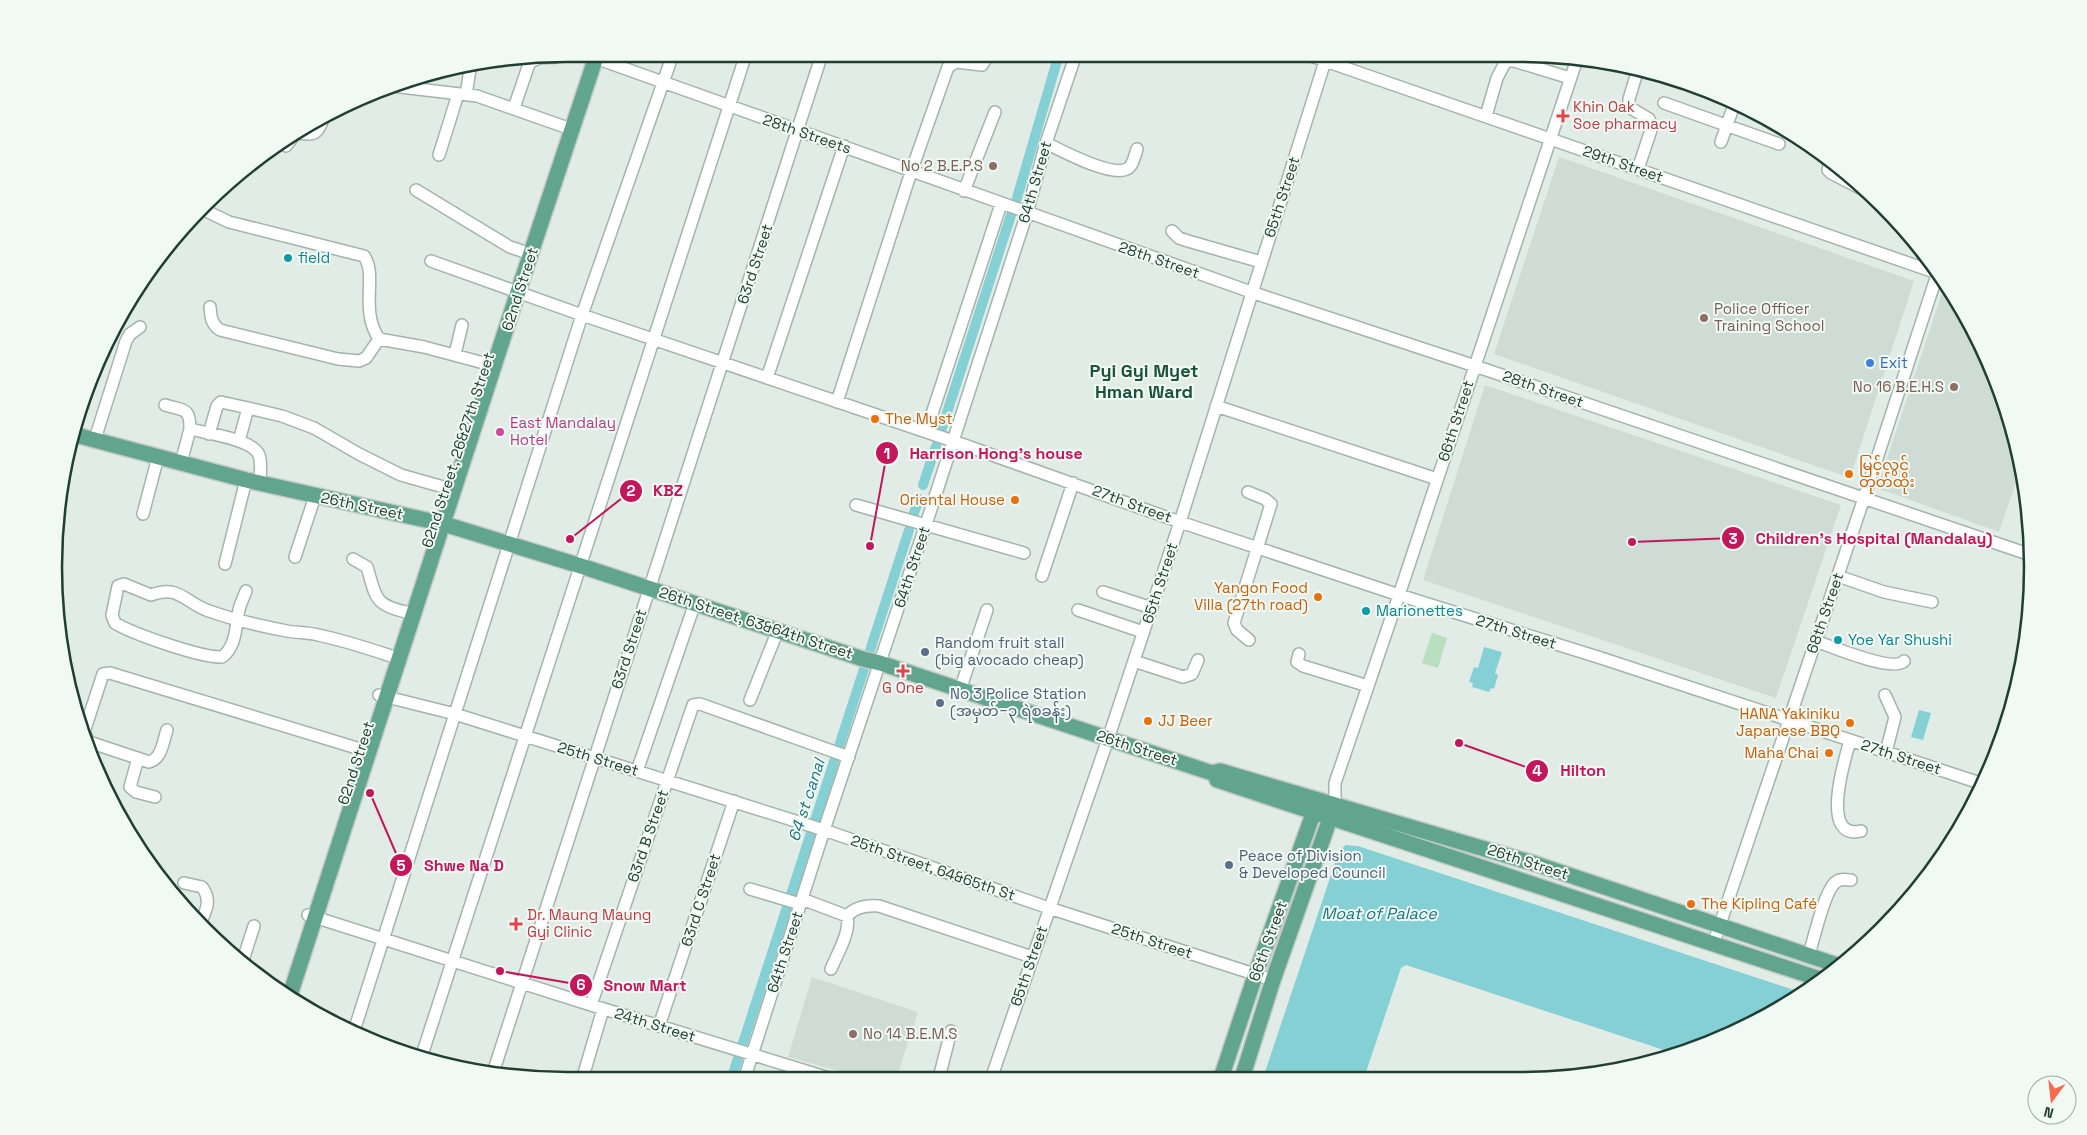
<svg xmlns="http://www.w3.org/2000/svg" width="2087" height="1135" font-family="'Space Grotesk','Noto Sans Myanmar',sans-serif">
  <rect width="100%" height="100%" fill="#e1ece6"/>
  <path fill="#cfdcd5" d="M1559,157l355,124 -64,197 -356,-124z
    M1945,284l35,56 36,94 5,34 -22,64 -122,-44z
    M1485,385l356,120 -65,193 -353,-118z
    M812,977l106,35 -22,67h-28l-80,-22z"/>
  <path fill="#b8dfbf" d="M1432,633l15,5 -9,30 -16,-5z"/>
  <path fill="#85d0d5" d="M1484,647l18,5 -7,21 3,2 -4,14 -3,-1 -2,4 -17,-5 1,-4 -4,-1 5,-15 4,1z
    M1919,710l12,3 -8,27 -12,-3z
    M1346,845l12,1 448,148 -127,61 -273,-90 -5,3 -37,110h-101l75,-224 2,-4z"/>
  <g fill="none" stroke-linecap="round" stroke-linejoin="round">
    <path stroke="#85d0d5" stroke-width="10" d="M1017,198l42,-144
      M942,428l69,-213
      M923,485l13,-39
      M914,513l5,-14
      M731,1080l178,-550"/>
    <defs>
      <path id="minor" d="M587,55l664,237 224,74 556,189
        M1308,55l629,218
        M1638,69l-9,30v8l20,12 3,8 -14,42
        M392,86l85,10 94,33
        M466,95l5,-32
        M1664,103l115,41
        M514,108l15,-44c7,-8 18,-6 27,-7
        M1486,116l11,-38 9,-17h8l56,17
        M1721,142l13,-37
        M1046,143c16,8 65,34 81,26 6,-3 8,-14 10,-20
        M286,146l10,-13c20,2 20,3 28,-16
        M439,155l19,-61
        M1830,161l-2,9 3,3 37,19
        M416,190l74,45 20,12 21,7
        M964,191l31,-79
        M202,209l27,13 135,34c14,20 -5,53 15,83l45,8 71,19
        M1172,231l7,7 9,3 73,21
        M431,261l151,54 371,126 227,81 219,73 202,63 382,126
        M135,291h2
        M210,307c1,10 1,17 10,23l118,29 21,2 7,-3 13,-19
        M455,354l7,-29
        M767,378l77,-232
        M837,402l74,-230 37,-105 8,-5 26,3 7,-11
        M165,405c19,6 25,2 25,24
        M1216,406l221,73
        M926,432l75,-228
        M209,434l8,-28 4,-4 27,6
        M95,439l31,-98 4,-7 10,-7
        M239,441l9,-33 34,8 32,12 45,26 42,21 53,15
        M181,463l9,-34c16,4 63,10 69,26 3,8 1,20 1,28
        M1248,492l17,7 6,5 -37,119 3,7 12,10
        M856,505l168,48
        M143,514l15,-57
        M295,557l20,-61
        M353,559l14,8c9,29 6,38 39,45
        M225,564l21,-84
        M1042,576l31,-93
        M1838,576l46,16 48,10
        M246,591c-2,5 -4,10 -6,15 -5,17 -2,39 -18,51 -20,1 -89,-23 -107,-34l-3,-8 6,-29 6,-2 27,11c28,-11 34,8 58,16 25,9 52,15 78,20 10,2 21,1 31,4 25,5 49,13 73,21
        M1103,592l49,16
        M1078,610l65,22
        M1815,641c16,5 78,32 89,20
        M1299,654l-2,8 6,4 65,20
        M1134,661l49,16 9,-3 6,-14
        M960,690l27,-80
        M379,695l76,19 369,116 225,78 224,72
        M1885,695l10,22 -9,35
        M750,700l28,-70
        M167,730c-4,11 -5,29 -18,32l-60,-20 -5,-10 19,-58 7,-1 260,79
        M1850,741c-5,17 -31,100 11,90
        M138,758l-8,29 6,5 19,5
        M637,771l58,-168
        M1335,804v-21l64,-188 178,-536
        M184,883l18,4c10,13 4,24 -2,37
        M750,889l50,15
        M802,899l45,17c8,-9 20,-11 32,-10l153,51
        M308,915l283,90 241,74
        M1713,945l151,-447 74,-226
        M1809,955c4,-14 16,-66 27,-73 4,-4 10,-2 15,-2
        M242,963l12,-37
        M831,969c6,-15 20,-37 16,-53
        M591,1005l102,-300 7,-1 149,53
        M659,1026l75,-225
        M354,1031l228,-716 91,-261
        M421,1058l325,-1004
        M493,1073l329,-1019
        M940,1079v-5l11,-43
        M991,1079l117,-340 72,-217 147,-467
        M582,1080l21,-71
        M744,1080l80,-250 108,-324 95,-293 19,-70 30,-89"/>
      <path id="major" d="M72,434l174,46 198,44 137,42 282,93 17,4 332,110 8,-2 316,93 304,102
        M1217,780l606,200
        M289,998l229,-706 79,-238
        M1221,1078l35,-105 61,-170
        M1242,1078l31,-98 60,-170"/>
    </defs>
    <use href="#minor" stroke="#a3b4ad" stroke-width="14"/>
    <use href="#major" stroke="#c1c9c6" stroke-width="18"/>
    <use href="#minor" stroke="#fff" stroke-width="11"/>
    <use href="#major" stroke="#62a58e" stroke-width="15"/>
  </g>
  <g fill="#e0444e" stroke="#f1f9f4" stroke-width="2">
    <path d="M1560.5 108.5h5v5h5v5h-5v5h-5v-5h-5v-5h5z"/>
    <path d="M900.5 663.5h5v5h5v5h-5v5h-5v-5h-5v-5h5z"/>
    <path d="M513.5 916.5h5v5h5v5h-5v5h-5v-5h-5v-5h5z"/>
  </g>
  <g fill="#8d6e63" stroke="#f1f9f4" stroke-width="2">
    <circle cx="993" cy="166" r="5"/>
    <circle cx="1704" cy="318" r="5"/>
    <circle cx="1954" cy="387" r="5"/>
    <circle cx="853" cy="1034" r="5"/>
  </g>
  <g fill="#0f9aa8" stroke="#f1f9f4" stroke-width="2">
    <circle cx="288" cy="258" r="5"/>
    <circle cx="1366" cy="611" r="5"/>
    <circle cx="1838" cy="640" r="5"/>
  </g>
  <circle fill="#3f7fe0" stroke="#f1f9f4" stroke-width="2" cx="1870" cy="363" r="5"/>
  <g fill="#e8710a" stroke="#f1f9f4" stroke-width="2">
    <circle cx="875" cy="419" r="5"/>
    <circle cx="1849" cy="474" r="5"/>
    <circle cx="1015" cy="500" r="5"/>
    <circle cx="1318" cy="597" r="5"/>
    <circle cx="1148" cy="721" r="5"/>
    <circle cx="1850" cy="723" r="5"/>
    <circle cx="1829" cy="753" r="5"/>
    <circle cx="1691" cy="904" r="5"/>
  </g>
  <circle fill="#d1479c" stroke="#f1f9f4" stroke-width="2" cx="500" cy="432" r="5"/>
  <g fill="#5c6f8a" stroke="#f1f9f4" stroke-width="2">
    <circle cx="925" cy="652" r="5"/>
    <circle cx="940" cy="703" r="5"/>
    <circle cx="1229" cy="865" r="5"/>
  </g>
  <g text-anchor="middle" stroke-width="4" stroke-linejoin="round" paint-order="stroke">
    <g font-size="15" fill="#be3a42" stroke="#f1f9f4" text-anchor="start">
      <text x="1573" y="112">Khin Oak<tspan x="1573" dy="17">Soe pharmacy</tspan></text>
      <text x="903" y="693" text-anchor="middle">G One</text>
      <text x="527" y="920">Dr. Maung Maung<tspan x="527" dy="17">Gyi Clinic</tspan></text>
    </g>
    <g font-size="15" fill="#203e33" stroke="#f1f9f4">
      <text transform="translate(807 134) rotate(19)" y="5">28th Streets</text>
      <text transform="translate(1623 164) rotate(19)" y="5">29th Street</text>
      <text transform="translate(1035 182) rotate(-74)" y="5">64th Street</text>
      <text transform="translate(1282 197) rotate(-72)" y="5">65th Street</text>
      <text transform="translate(1159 260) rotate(19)" y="5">28th Street</text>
      <text transform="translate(755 264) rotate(-72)" y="5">63rd Street</text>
      <text transform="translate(520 289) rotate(-72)" y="5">62nd Street</text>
      <text transform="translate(1543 389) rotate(19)" y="5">28th Street</text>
      <text transform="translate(1456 421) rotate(-72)" y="5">66th Street</text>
      <text transform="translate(458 450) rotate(-72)" y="5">62nd Street, 26&amp;27th Street</text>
      <text transform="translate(1132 504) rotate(20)" y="5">27th Street</text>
      <text transform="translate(362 506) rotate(12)" y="5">26th Street</text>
      <text transform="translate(912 567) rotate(-72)" y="5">64th Street</text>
      <text transform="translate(1160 583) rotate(-72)" y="5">65th Street</text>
      <text transform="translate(1825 613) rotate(-71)" y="5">68th Street</text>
      <text transform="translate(756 623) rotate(18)" y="5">26th Street, 63&amp;64th Street</text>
      <text transform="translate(1516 632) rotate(17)" y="5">27th Street</text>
      <text transform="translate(629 649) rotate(-72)" y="5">63rd Street</text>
      <text transform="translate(1137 748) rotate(18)" y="5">26th Street</text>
      <text transform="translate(1901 757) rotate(18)" y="5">27th Street</text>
      <text transform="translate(598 759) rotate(17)" y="5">25th Street</text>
      <text transform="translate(356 763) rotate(-72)" y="5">62nd Street</text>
      <text transform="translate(648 836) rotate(-71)" y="5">63rd B Street</text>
      <text transform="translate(1528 862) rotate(18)" y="5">26th Street</text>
      <text transform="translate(933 868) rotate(19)" y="5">25th Street, 64&amp;65th St</text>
      <text transform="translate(701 900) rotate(-72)" y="5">63rd C Street</text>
      <text transform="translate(1152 941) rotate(18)" y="5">25th Street</text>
      <text transform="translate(1268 941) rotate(-70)" y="5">66th Street</text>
      <text transform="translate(785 952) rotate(-72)" y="5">64th Street</text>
      <text transform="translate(1029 966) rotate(-71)" y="5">65th Street</text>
      <text transform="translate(655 1025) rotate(17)" y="5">24th Street</text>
    </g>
    <g font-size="15" fill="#785e54" stroke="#f1f9f4" text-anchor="end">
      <text x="983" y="171">No 2 B.E.P.S</text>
      <text x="1714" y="314" text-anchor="start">Police Officer<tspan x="1714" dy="17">Training School</tspan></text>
      <text x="1944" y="392">No 16 B.E.H.S</text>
      <text x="863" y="1039" text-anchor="start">No 14 B.E.M.S</text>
    </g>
    <g font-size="15" fill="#0d838f" stroke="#f1f9f4" text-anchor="start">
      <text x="298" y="263">field</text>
      <text x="1376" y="616">Marionettes</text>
      <text x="1848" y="645">Yoe Yar Shushi</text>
    </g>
    <g font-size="15" fill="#366cbe" stroke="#f1f9f4" text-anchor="start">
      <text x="1880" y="368">Exit</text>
    </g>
    <g font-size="15" fill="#c56008" stroke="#f1f9f4" text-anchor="start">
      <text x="885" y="424">The Myst</text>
      <text x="1859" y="470">မြင့်လွင်<tspan x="1859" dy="17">တုတ်ထိုး</tspan></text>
      <text x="1005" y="505" text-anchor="end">Oriental House</text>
      <text x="1308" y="593" text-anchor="end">Yangon Food<tspan x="1308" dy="17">Villa (27th road)</tspan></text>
      <text x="1840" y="719" text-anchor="end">HANA Yakiniku<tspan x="1840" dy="17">Japanese BBQ</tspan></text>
      <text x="1158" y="726">JJ Beer</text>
      <text x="1819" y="758" text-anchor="end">Maha Chai</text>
      <text x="1701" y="909">The Kipling Café</text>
    </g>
    <g font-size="15" fill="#b23c85" stroke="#f1f9f4" text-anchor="start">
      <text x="510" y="428">East Mandalay<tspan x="510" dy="17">Hotel</tspan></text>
    </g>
    <g font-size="15" fill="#4e5e75" stroke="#f1f9f4" text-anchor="start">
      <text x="935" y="648">Random fruit stall<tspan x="935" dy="17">(big avocado cheap)</tspan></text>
      <text x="950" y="699">No 3 Police Station<tspan x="950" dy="17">(အမှတ်−၃ ရဲစခန်း)</tspan></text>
      <text x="1239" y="861">Peace of Division<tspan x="1239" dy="17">&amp; Developed Council</tspan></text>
    </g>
    <g font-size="16" font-style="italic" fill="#16757e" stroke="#f1f9f4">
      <text transform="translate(806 800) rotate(-72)" y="6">64 st canal</text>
      <text x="1379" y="919">Moat of Palace</text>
    </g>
    <g font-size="18" font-weight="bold" fill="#1b513f" stroke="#f1f9f4">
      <text x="1144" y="377">Pyi Gyi Myet<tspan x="1144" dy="21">Hman Ward</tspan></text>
    </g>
  </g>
  <path d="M0 0H2087V1135H0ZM567 62H1519A505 505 0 0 1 2024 567V567A505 505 0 0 1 1519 1072H567A505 505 0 0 1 62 567V567A505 505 0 0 1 567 62Z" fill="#f1f9f4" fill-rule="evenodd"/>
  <path fill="none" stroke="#203e33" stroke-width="2.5" d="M567 62H1519A505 505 0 0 1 2024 567V567A505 505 0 0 1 1519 1072H567A505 505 0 0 1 62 567V567A505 505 0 0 1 567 62Z"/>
  <path fill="none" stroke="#c2185b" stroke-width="2" d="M870 546L887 453M570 539L631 491M1632 542L1733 538M1459 743L1537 771M370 793L401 865M500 971L581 985"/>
  <g fill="#c2185b" stroke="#f1f9f4" stroke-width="2">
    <circle cx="870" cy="546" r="5"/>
    <circle cx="570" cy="539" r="5"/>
    <circle cx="1632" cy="542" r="5"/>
    <circle cx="1459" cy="743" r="5"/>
    <circle cx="370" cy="793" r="5"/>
    <circle cx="500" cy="971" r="5"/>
    <circle cx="887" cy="453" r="12"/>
    <circle cx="631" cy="491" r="12"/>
    <circle cx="1733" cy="538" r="12"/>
    <circle cx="1537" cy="771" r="12"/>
    <circle cx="401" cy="865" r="12"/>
    <circle cx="581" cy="985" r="12"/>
  </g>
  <g font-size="15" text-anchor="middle" font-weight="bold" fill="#fff">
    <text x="887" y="459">1</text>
    <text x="631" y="496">2</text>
    <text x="1733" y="544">3</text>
    <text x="1537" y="776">4</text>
    <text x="401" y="871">5</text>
    <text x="581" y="990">6</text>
  </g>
  <g font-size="16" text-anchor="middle" font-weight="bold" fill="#c2185b" stroke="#f1f9f4" stroke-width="4" stroke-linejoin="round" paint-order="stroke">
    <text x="996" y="459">Harrison Hong's house</text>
    <text x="668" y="496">KBZ</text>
    <text x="1874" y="544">Children's Hospital (Mandalay)</text>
    <text x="1583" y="776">Hilton</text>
    <text x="464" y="871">Shwe Na D</text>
    <text x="645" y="991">Snow Mart</text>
  </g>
  <g transform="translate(2052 1100) rotate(195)"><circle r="24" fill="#f1f9f4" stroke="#9daea7"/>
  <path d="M0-4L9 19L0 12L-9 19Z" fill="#fb6b50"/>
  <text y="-8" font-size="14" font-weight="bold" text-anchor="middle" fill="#203e33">N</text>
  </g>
</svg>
